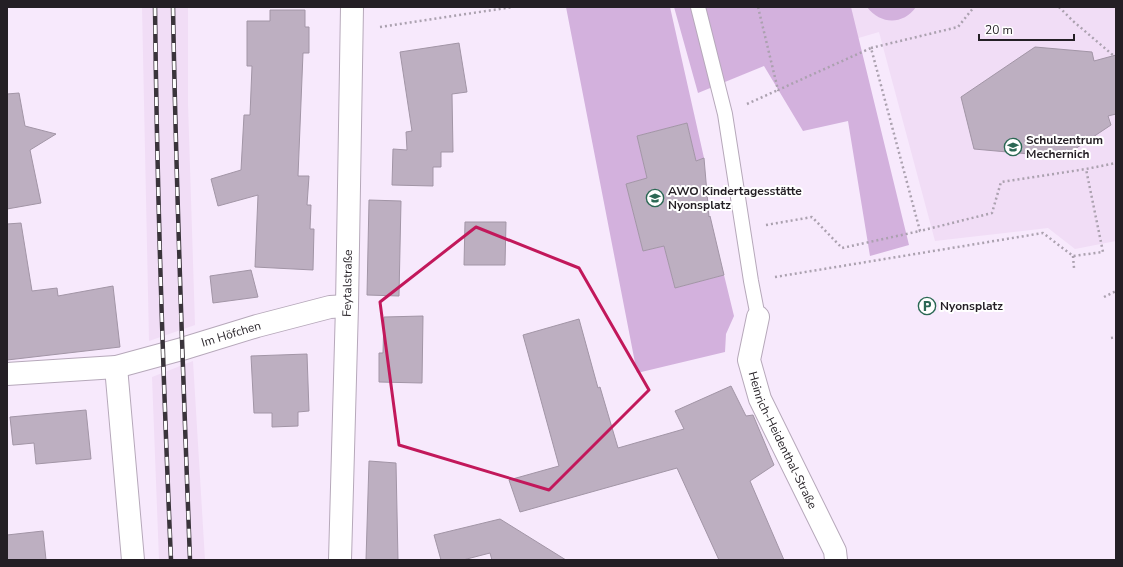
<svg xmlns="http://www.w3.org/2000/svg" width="1123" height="567" font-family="'Nunito Sans',sans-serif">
  <rect width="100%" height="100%" fill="#f7e9fc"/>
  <path fill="#f1ddf6" d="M142,7h46v97l7,221 -46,16z
    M768,7h348v234l-41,8 -27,-21 -113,13 -56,-209 -24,7z
    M193,361l12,199h-46l-7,-183z"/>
  <path fill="#d3b1dd" d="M566,7h104l34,151 -8,3 -9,-38 -50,13 10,42 -21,6 17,67 21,-5 11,42 49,-13 10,41 -8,18 -1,18 -88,21z
    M674,7h177l58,238 -39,11 -22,-135 -45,10 -39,-65 -66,27z
    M867,7h49c-13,18 -35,18 -49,0z"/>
  <path fill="#bdafc1" stroke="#a295a6" d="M270,10h35v17h4v26h-6l-5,123h11l-2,29h4l-1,24h4l-1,41 -58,-3 3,-72 -40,11 -7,-27 30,-9 3,-55h6l2,-49h-5v-45h23z
    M459,43l8,49 -15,2 1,58h-12v15h-8v19l-41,-1 1,-36 14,1 -1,-18 6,-1 -12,-79z
    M1035,47l57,5 2,9 22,-6v59l-8,2 3,9 -48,32 -89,-8 -13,-52z
    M19,93l6,33 31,8 -26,16 11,53 -34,6v-115z
    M687,123l9,38 8,-3 5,59 1,-1 14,59 -49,13 -11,-42 -21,5 -17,-67 21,-6 -10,-42z
    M369,200l32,1 -2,95 -32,-1z
    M465,222h41l-1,43h-41z
    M21,223l11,68 25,-3 1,8 55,-10 7,61 -113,13v-136z
    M251,270l7,27 -45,6 -3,-27z
    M423,316l-1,67 -43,-1v-29h4l1,-36z
    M579,319l19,69 2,-1 18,61 66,-19 -9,-18 56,-25 15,30 7,-1 21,50 -24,16 34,79h-65l-42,-92 -157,44 -11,-32 50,-14 -36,-131z
    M307,354l2,57 -11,1v14l-26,1v-14h-18l-3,-57z
    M86,410l5,49 -55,5 -2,-21 -21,2 -3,-28z
    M369,461l27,2 2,97h-32z
    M500,519l66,41h-74l-2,-7 -27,7h-22l-7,-25z
    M43,531l3,29h-39v-25z"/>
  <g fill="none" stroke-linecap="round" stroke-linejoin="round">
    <defs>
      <path id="service" d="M698,7l27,107 26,167 7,36"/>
      <g id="minor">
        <path id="s1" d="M758,317l-9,43 11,39 75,152 1,9"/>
        <path d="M116,367l17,193"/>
        <path id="s2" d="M7,374l109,-7 66,-18 75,-23 73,-19 17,-1"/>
      </g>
      <g id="tertiary">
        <path id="s3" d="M340,560l7,-254 5,-299"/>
      </g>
    </defs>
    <use href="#service" stroke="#b6a8ba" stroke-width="16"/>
    <use href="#minor" stroke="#b6a8ba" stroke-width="24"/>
    <use href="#tertiary" stroke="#b6a8ba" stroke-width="24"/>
    <path stroke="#aba1af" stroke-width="2.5" stroke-dasharray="2 3" stroke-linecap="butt" d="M758,7l20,83 93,-42 49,183 72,-18 9,-31 85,-13 30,-6
      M1059,7l14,14 41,35
      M380,27l133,-20
      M871,48l87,-21 16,-20
      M747,104l31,-14
      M766,225l46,-8 30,31 78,-17
      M1073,256l1,12
      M775,277l268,-44 30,23 30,-4 -17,-83
      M1104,297l12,-6
      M1111,338l5,-1"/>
    <use href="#service" stroke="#fff" stroke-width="14"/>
    <use href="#minor" stroke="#fff" stroke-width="22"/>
    <use href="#tertiary" stroke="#fff" stroke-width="22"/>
    <defs>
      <path id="rail" d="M155,7c2,184 8,369 16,553
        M173,7c3,184 10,369 17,553"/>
    </defs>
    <use href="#rail" stroke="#3a343b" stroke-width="4.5"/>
    <use href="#rail" stroke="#fff" stroke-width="3" stroke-dasharray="9" stroke-linecap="butt"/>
  </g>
  <path fill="none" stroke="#c2185b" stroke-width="3" stroke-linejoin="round" d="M476,227l103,41 70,122 -100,100 -150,-45 -19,-143z"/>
  <defs>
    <symbol id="school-ring" viewBox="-11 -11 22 22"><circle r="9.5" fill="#fff" stroke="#2b6854" stroke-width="1.5"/><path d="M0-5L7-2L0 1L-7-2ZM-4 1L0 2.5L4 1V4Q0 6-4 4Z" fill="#2b6854"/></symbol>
    <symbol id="parking-ring" viewBox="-11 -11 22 22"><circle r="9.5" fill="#fff" stroke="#2b6854" stroke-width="1.5"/><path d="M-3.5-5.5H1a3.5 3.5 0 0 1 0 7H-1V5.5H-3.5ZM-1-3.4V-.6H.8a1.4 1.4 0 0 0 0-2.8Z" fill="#2b6854"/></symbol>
  </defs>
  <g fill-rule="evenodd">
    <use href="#school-ring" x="1003" y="137" width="20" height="20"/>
    <use href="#school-ring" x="645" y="188" width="20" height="20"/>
    <use href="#parking-ring" x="917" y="296" width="20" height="20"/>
  </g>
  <g text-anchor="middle" stroke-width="4" stroke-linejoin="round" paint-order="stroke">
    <g font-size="12" font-weight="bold" fill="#241f25" stroke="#fff" text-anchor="start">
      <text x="1026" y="144">Schulzentrum<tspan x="1026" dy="14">Mechernich</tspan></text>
      <text x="668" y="195">AWO Kindertagesstätte<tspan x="668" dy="14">Nyonsplatz</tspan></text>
      <text x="940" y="310">Nyonsplatz</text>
    </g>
    <g font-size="12" fill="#241f25" stroke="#fff">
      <text dy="4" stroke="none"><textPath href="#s3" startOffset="277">Feytalstraße</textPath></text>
      <text dy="4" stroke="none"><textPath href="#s2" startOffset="229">Im Höfchen</textPath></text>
      <text dy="4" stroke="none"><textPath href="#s1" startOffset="131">Heinrich-Heidenthal-Straße</textPath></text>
    </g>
  </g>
  <rect width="1123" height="567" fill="none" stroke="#241f25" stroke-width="16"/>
  <path d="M979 34v6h95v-6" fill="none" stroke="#241f25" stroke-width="2"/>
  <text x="985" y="34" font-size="12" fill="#241f25" stroke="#ffffff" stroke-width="3" paint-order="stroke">20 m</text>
</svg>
